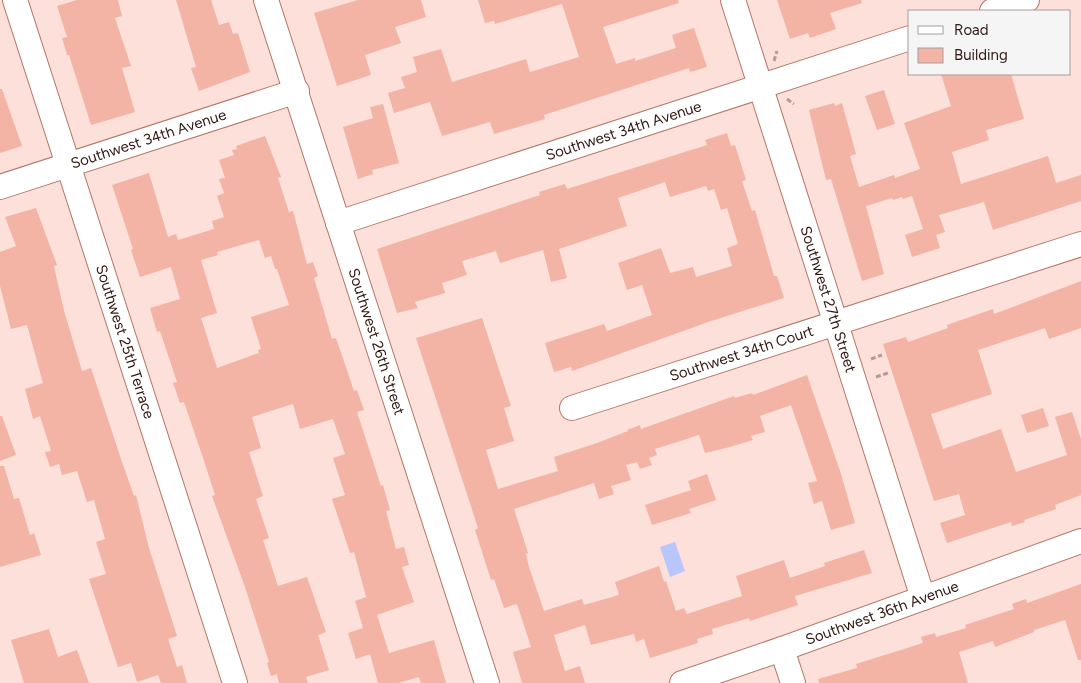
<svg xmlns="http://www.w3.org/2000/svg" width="1081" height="683" font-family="Figtree,sans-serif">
  <rect width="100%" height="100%" fill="#fce0d9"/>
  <path fill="#b9c6fb" d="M675,542l10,29 -15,6 -10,-30z"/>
  <path fill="#f3b4a5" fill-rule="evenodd" d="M77,0h41l4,16 -7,2 16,48 -9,2 13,44 -44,13 -22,-70h-2l-5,-17 5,-1 -10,-31z
    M176,0h35l8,25 10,-3 4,12 5,-1 12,39 -51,19 -8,-23 5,-1z
    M358,0h63l5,17 -31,10 6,16 -36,12 6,20 -34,11 -23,-73z
    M478,0h200l1,3 -76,24 13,37 19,-6v3l41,-13 -4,-13 22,-7 13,39 -17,5 -1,-4 -145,47 1,4 -51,15 -4,-12 -48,14 -12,-34 -36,11 -6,-20 17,-5 -4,-11 16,-5 -4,-15 28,-8 11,33 74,-23 4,13 49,-15 -17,-53 -67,20 -1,-3 -9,2z
    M777,0h84l1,3 -32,10 6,16 -26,9 -2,-5 -18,6z
    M941,74h70l13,45 -38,11 3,10 -37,12 9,32 87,-28 8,27 25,-8v26l-88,29 -9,-28 -45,13 6,17 -9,3 4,13 -28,9 -7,-22 18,-6 -11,-33 -9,3 -1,-2 -9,3 -1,-2 -26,8 18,68 -22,7 -31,-102 -5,1 -17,-70 25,-7 1,3 7,-3 14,51 -6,2 9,31 35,-12 1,3 25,-9 -16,-46 47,-17z
    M0,89h2l20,57 -22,7z
    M884,90l11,34 -18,6 -12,-34z
    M383,104l16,59 -27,7 1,4 -15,5 -15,-52 30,-9 -3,-11z
    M727,133l4,13 4,-1 11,35 -4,1 10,30 3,-1 19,66h3l7,22 -73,23 -139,50 -1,-4 -17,5 -9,-29 59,-19 3,7 45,-16 -10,-30 -15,5 -9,-27 43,-15 9,25 23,-6 3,10 36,-11 -5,-18 11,-4 -11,-36 -6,2 -7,-21 -6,2 -2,-5 -36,11 -5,-15 -47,16 9,28 -68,23 8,29 -16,4 -8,-32 -43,13 -4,-12 -34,10 5,14 -25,8 3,10 -30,9 3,6 -21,5 -20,-64 163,-54 -1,-3 26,-8 2,5 140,-44 -2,-5z
    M265,136l16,41 -3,1 11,34 4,-1 14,53 6,-2 5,14 -4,2 18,61 4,-1 18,53 3,-1 7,20 -7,2 24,74 2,-1 7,25 -4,1 10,38 8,-2 5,18 -7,2 12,35 -37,13 12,38 45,-13 12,43h-25l-2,-6 -21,6h-20l-8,-29 -14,5 -8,-26 15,-5 -8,-27 11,-4 -12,-45 -4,1 -18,-54 13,-4 -12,-37 12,-4 -12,-35 -33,10 -7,-25 -41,13 9,31 -12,4 14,44 -7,3 13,39 -6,2 15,46 29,-9 19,55 -8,3 11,35 -23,7 2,6h-29l-2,-9 -6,2 -4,-13 2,-1 -24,-75 -33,-91 3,-1 -11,-34 -20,-59 -4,1 -7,-20 4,-1 -17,-51 -3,1 -7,-24 30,-9 -9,-32 -31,10 -9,-27 2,-1 -21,-64 37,-12 19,64 8,-3 2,6 36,-11 -2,-8 12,-4 -7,-21 7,-3 -5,-14 6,-1 -6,-18 15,-5 -2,-5 5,-1 -1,-3zM259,240l6,18 6,-2 4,13h2l12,36 -38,12 10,32 -3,1 1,3 -42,15 -16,-50 16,-5 -16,-53 17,-5 -1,-3z
    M36,208l21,57 -3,1 10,45 18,60 9,-3 31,94 12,34 2,-1 13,53 28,88 -9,3 9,28 5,-2 5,18h-26l-3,-8 -21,7 -6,-19 -13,4 -29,-88 17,-5 -10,-32 9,-3 -11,-39 -7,2 -10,-31 -15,4 -3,-11 -9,3 -5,-15 6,-1 -11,-35 -7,3 -8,-30 18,-6 -16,-58 -16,4 -11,-43v-34l16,-6 -11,-29z
    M1081,281v47l-32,11 -4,-11 -67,22 14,44 -61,20 12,35 58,-20 15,43 51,-17 -12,-38 17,-5 9,27v56l-26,10 1,4 -32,11 1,2 -13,4 -1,-4 -64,21 -7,-20 25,-8 -6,-21 -25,7 -51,-157 23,-7 2,5 40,-14 -1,-3 46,-16 1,5z
    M482,318l29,88 -7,2 10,33 -28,9 12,39 60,-18 -4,-14 43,-14 31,-12 -1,-1 13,-5 1,4 93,-33 1,2 17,-5 1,2 54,-20 34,99 14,49 -24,7 -9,-29 -8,3 -6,-21 9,-2 -26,-76 -31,11 5,16 -14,4 2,4 -23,7 -25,6 -6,-18 -44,14 2,6 -8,3 3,7 -12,4 -3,-7 -11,3 5,15 -20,6 3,8 -15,5 -5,-16 -80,26 14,44 -2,1 3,13 15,44 38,-12 2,6 35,-10 -4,-13 44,-16 5,16 2,-1 10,30 8,-3 3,6 55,-18 -6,-20 48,-16 6,18 35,-12 -1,-3 40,-13 8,23 -77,23 3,9 -48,16 -1,-3 -37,11 1,5 -16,5 1,4 -48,15 -6,-19 -8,3 -2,-8 -43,11 -6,-20 -31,10 11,36 15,-5 5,17h-63l-9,-31 18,-5 -14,-43 -13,4 -10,-29 -3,1 -16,-50 3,-2 -62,-190z
    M1043,408l6,18 -22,7 -6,-18z
    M0,416h2l14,39 -16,6z
    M0,466h4l10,33 5,-1 11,37 4,-2 7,22 -41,12z
    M707,474l9,26 -27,9 2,4 -39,12 -7,-20 46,-15 -3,-9z
    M1081,584v76h-3l-13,-40 -31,10v2l-39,15 -2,-6 -34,11 9,31h-149l-1,-4 39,-11 -1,-4 67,-21 -2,-6 14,-4 1,4 30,-9 -1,-3 49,-16 -2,-5 14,-5 1,4z
    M49,629l9,28 19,-7 12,33h-65l-13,-43z"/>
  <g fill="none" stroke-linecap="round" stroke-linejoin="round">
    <defs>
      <g id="minor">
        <path id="s1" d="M15,0l220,683"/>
        <path id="s2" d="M266,0l221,683"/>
        <path id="s3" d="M733,0l190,598"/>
        <path d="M992,11l35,-11"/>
        <path id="s4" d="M0,187l297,-96"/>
        <path id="s5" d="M338,223l572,-185"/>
        <path id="s6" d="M572,408l509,-164"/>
        <path d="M782,649l11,34"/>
        <path id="s7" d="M682,683l100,-34 299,-108"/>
      </g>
    </defs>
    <use href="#minor" stroke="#b37667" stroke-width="26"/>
    <path stroke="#b69b95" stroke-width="3" stroke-dasharray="5 2.5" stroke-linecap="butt" d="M774,61l3,-10
      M787,99l7,5
      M871,359l11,-4
      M876,377l12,-4"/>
    <use href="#minor" stroke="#fff" stroke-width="24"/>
  </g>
  <g text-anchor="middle" stroke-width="4.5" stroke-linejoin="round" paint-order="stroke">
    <g font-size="15" fill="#301813" stroke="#f5f5f5">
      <text dy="5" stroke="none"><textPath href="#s5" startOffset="300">Southwest 34th Avenue</textPath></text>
      <text dy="5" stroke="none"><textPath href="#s4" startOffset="156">Southwest 34th Avenue</textPath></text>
      <text dy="5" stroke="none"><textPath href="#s3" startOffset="314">Southwest 27th Street</textPath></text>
      <text dy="5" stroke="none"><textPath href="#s1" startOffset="359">Southwest 25th Terrace</textPath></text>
      <text dy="5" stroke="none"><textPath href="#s2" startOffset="359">Southwest 26th Street</textPath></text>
      <text dy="5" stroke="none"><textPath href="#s6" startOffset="178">Southwest 34th Court</textPath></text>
      <text dy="5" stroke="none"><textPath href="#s7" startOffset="212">Southwest 36th Avenue</textPath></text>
    </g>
  </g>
  <rect x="908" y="10" width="162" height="65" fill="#f5f5f5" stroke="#a69d9b"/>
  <rect x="918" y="26" width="25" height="8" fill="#ffffff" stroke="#a69d9b"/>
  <text x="954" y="35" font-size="15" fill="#301813">Road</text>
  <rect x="918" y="48" width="25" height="15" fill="#f3b4a5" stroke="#a69d9b"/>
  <text x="954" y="60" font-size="15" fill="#301813">Building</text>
</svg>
